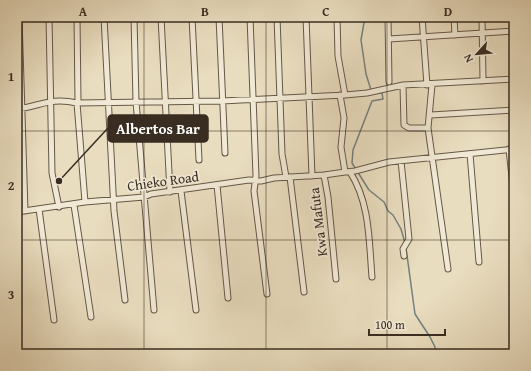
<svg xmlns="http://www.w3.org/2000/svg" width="531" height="371" font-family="'Gentium Book Plus',serif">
  <rect width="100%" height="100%" fill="#e9ddbf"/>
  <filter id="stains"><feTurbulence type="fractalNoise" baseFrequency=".005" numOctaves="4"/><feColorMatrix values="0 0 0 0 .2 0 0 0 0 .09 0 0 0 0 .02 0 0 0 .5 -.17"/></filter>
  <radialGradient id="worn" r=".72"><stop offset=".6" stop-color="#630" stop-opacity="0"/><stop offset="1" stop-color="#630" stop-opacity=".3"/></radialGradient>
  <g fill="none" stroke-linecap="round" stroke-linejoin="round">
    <path stroke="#74817e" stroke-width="1.5" d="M365,17l-4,23 5,34 5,16
      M379,93h3l1,6 -11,2 -19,49 -1,13 17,27 15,12 4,9 5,4 8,14 4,14
      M406,248l9,66 15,23 5,10v7"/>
    <defs>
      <path id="minor" d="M19,17l6,194
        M49,17l3,156 7,34
        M77,17l1,85
        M104,17l10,194 11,89
        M134,17l2,85 18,208
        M161,17l9,175
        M192,17l7,143
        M219,17l6,136
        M250,17l6,159 -2,15 13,103
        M277,17l5,137 4,23
        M306,17l6,159
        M337,17l1,39 7,39
        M388,17l1,65
        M422,17l5,68
        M454,17l1,18
        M482,17l1,64
        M513,17l1,22
        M389,39l125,-8
        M403,85l1,40 5,3h19
        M432,85l-4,43 20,141
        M77,103l8,99
        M17,109c24,-3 33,-12 60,-6l145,-2 123,-6 22,-2 36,-8 111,-6
        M431,115l83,-5
        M509,149l5,47
        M470,154l9,108
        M401,161l8,78 -6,10 1,7
        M345,172l10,-1 34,-9 125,-13
        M350,172c20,31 19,69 22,105
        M324,175l21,-3 -4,-25 3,-29 -4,-23
        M290,177l14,115
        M217,185l11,113
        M181,191l15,119
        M74,205l17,112
        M39,209l15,111
        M17,212l68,-10 59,-5 7,-3 98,-14 12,1 13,-3 50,-3 4,22 8,82
        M17,293l1,34"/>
    </defs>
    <use href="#minor" stroke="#655848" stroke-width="7"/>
    <use href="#minor" stroke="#f1e9d5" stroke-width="5"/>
  </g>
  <path fill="none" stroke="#392c21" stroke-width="1" stroke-opacity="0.55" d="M144,17v337M266,17v337M387,17v337M17,131h497M17,240h497"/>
  <g text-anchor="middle" stroke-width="3.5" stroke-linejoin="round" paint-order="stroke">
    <g font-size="14" fill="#392c21" stroke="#f1e9d5">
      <text transform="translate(163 181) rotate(-8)" y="5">Chieko Road</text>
      <text transform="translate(318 222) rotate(-97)" y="5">Kwa Mafuta</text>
    </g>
  </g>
  <path fill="none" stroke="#392c21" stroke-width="1.5" d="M59 181L108 128"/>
  <circle fill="#392c21" stroke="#f1e9d5" stroke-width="1.5" cx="59" cy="181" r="4"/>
  <rect fill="#392c21" stroke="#392c21" stroke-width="1.5" x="108" y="115" width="100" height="27" rx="4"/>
  <g font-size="15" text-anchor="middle" font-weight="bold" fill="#fff">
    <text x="158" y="134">Albertos Bar</text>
  </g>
  <rect width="531" height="371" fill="none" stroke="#e9ddbf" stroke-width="44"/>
  <g transform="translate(477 54) rotate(243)" stroke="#f1e9d5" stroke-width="3" paint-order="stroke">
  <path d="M0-3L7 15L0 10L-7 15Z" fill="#392c21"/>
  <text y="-6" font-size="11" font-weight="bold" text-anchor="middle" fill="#392c21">N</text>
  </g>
  <path d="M369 329v6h76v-6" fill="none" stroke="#392c21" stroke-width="2"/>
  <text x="375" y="329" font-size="12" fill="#392c21" stroke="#f1e9d5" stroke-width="3" paint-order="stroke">100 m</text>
  <rect x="22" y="22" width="487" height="327" fill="none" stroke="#392c21" stroke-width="1.5"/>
  <g font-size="13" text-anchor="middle" font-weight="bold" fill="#392c21">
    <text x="83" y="16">A</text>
    <text x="205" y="16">B</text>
    <text x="326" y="16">C</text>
    <text x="448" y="16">D</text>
    <text x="11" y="81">1</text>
    <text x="11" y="190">2</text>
    <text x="11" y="299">3</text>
  </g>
  <rect width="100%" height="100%" filter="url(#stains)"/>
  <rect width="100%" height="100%" fill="url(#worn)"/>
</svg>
